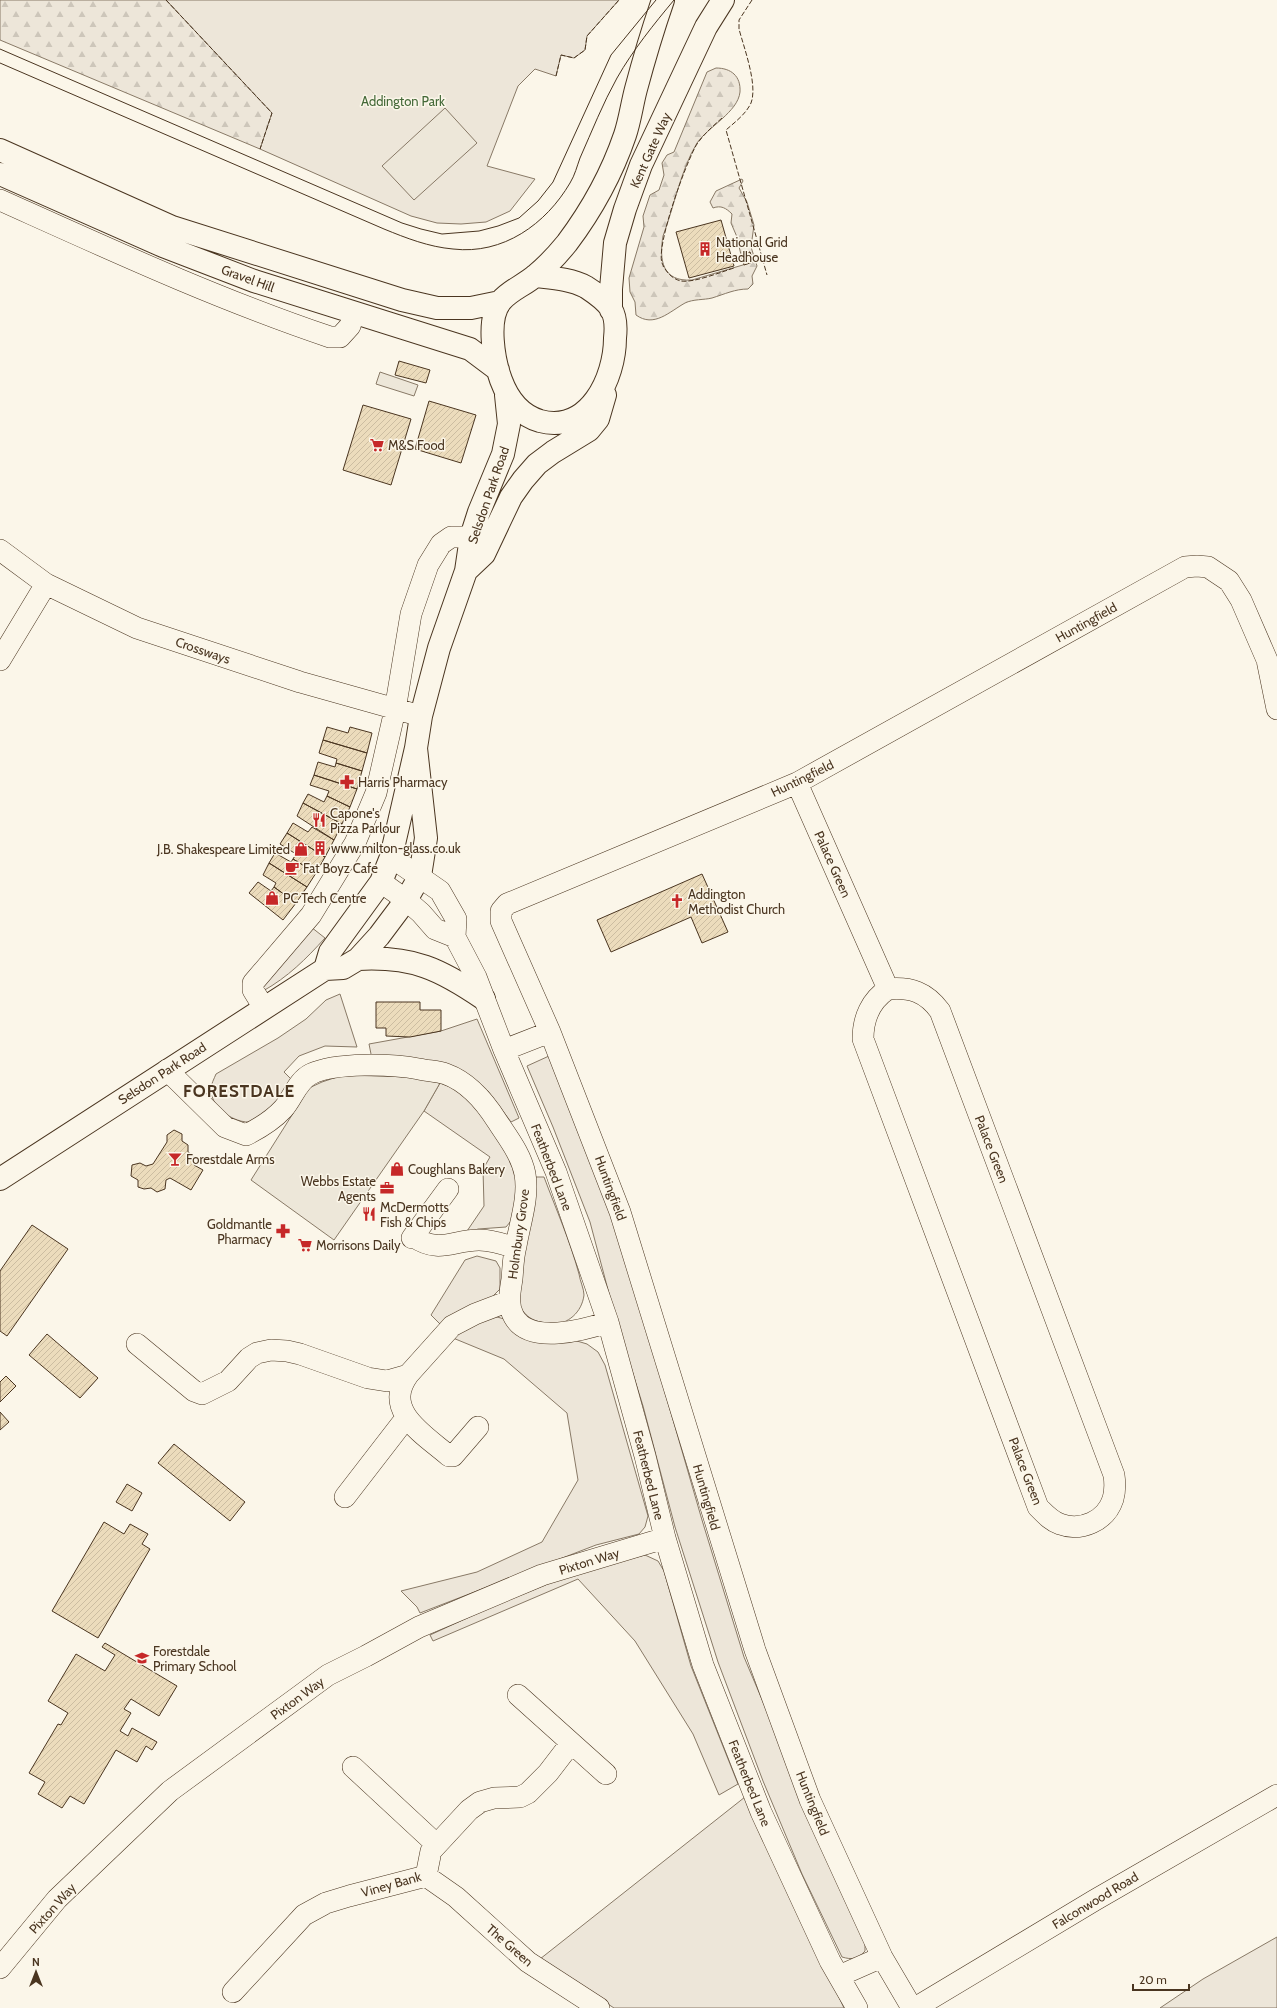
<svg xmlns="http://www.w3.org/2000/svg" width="1277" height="2008" font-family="Cabin,sans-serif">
  <defs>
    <pattern id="forest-firs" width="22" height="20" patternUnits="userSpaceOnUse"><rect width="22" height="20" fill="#ede6d9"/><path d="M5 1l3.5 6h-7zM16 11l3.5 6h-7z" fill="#cdc6ba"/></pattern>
    <pattern id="building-hatch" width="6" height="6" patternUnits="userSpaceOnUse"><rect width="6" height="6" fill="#ecdcbc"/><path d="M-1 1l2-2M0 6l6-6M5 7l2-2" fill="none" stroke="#ccbda1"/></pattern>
  </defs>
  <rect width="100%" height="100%" fill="#fbf6e9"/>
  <path fill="#ede6d9" stroke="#887966" d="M166,0h453l-32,36 -2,14 -11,8 -13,-3 -5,21 -21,-7 -17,17 -31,80 48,13 -25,32 -24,11 -25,2 -24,-1 -26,-7 -151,-67 11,-36z
    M311,927l14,11c-19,21 -37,39 -62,53l-1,-7z
    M340,994l17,53 -32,-1 -26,10 -15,16 8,8c-8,13 -17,31 -31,39 -18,11 -51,-9 -50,-30 0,-5 3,-10 5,-15l62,-36 28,-19 20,-19z
    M477,1019l42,99 -8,4 -23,-31 -116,-32 -3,-15 72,-13z
    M549,1056l65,160 88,304 42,137 121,286v8c-7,8 -13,9 -23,6l-40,-83 -39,-93 -45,-119 -43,-135 -32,-121 -28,-90 -25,-94 -37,-95 -26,-61z
    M440,1083l19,7 16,13 38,59 6,33 -8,26 -5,6 -28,2 -13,5 19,-28 -1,-37 7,-12 -66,-46z
    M534,1177h10c12,32 26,64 35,97 1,7 5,15 5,21 -2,17 -16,30 -33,29 -20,-3 -25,-6 -35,-24z
    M477,1256l19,5 4,7v21l-11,11 -48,25 -10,-10 34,-55z
    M494,1316l93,28 11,8 7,13 43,151 -3,11 -6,7 -43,11 -176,68 -3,-6 -16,-16 76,-19 65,-30 36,-62 -11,-67 -63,-54 -51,-21 24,-18z
    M645,1555l13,6 6,10 27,95 47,118 -19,11 -26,-61 -58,-93 -57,-62 -145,62 -3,-6 61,-28 86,-35z
    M745,1797l99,211h-230l-74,-49z
    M1277,1937v71h-117l43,-29z"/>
  <path fill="url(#forest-firs)" stroke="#887966" d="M0,0h166l106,113 -12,36 -260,-109z
    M716,68c15,0 25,8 24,24 -2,20 -32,35 -43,51 -16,26 -23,64 -34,93 -4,24 -1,46 29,44l61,-18 -3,-10 -9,3 -4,-18 -6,-14 1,-9c-6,-6 -11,-9 -19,-6l-3,-6 6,-11 26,-12 1,2 -4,7 8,14 7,23 -3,22 6,19 -5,10 1,8 -5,5c-13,0 -23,5 -36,9 -8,2 -19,1 -27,5 -16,9 -31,25 -49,12l-1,-13 -5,-10 -1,-14 15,-51 -1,-11 7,-21 9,-5 5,-15 -2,-12 5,-8 7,-3 33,-80z"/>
  <path fill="#ede7d9" stroke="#887966" d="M445,108l32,35 -63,57 -32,-34z
    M380,372l38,13 -4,11 -38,-12z
    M343,1075l69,2 28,6 -16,28 -90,129 -83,-60 58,-92 13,-6z"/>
  <path fill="url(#building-hatch)" stroke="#4a3520" d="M721,220l13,46 -45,12 -13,-46z
    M750,252l3,10 -9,3 -3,-10z
    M399,361l31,9 -4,13 -31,-8z
    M429,401l47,14 -15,48 -46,-14z
    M363,405l48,14 -20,66 -48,-15z
    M327,727l21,6 2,-6 22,6 -5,20 -44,-13z
    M323,740l44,13 -5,18 -26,-8 1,-4 -18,-6z
    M318,762l17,5 1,-4 26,8 -5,18 -43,-14z
    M314,775l43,14 -7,18 -23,-11 2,-5 -19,-6z
    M308,794l16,8 3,-6 23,11 -8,17 -39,-21z
    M303,803l39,21 -8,16 -37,-24z
    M293,823l15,9 4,-5 22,13 -9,17 -38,-24z
    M287,833l38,24 -9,16 -23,-14 3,-5 -16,-10z
    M275,853l16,9 2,-3 23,14 -9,14 -38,-24z
    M269,863l38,24 -11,16 -22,-16 2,-4 -13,-8z
    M702,874l26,58 -26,11 -11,-26 -80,35 -14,-32z
    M258,882l13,9 3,-4 22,16 -13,17 -34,-27z
    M376,1002h44v8h21v21l-31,6 -24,-1v-8h-10z
    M174,1130l8,4v7l6,4v7l6,4v9l9,5 -12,20 -21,-12 -4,2 -1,9 -8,3 -6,-4 -7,1 -6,-2v-7l-7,-4 1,-11 8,-2 6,3 7,-2 14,-22v-7z
    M32,1225l36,24 -61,87 -7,-5v-60z
    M47,1334l51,44 -18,20 -51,-43z
    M6,1376l10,10 -16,16v-20z
    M0,1412l9,10 -9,8z
    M174,1444l71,58 -15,19 -72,-58z
    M127,1484l15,9 -10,18 -16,-9z
    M104,1522l20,12 6,-10 18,10 -6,10 8,5 -52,89 -46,-27z
    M105,1643l72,43 -18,30 -28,-17 -7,10 7,4 -11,18 8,5 4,-8 25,14 -5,8 -6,-4 -9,16 -21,-12 -32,54 -14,-8 -8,12 -24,-14 7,-12 -16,-9 29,-49 3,1 7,-12 -20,-12 28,-47 29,17 10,-16 -13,-8z"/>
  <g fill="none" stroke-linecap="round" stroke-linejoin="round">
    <defs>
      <path id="minor" d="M0,200c109,49 217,99 330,137h10l10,-11 4,-13
        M0,550l46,34 91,44 163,54 121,34
        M0,660l46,-76
        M797,783l91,206c23,-2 38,3 52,22l174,464c1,7 1,17 -1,24 -7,22 -32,33 -53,25 -9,-3 -15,-10 -22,-17l-175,-468c0,-21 8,-39 25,-50
        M391,857l49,34 16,28 -1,18 21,40 28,73 52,122 52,150 37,134 20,82 38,127 58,147 69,149 27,47
        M381,882l25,18 15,13 14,16 20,8
        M264,1008l-11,-18v-7l58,-68 44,-72 21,-50 19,-83 16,-96 17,-49 13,-21 10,-7h20
        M504,1050l46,-18
        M167,1070l58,57 21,8c14,-7 26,-14 37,-26 10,-11 14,-28 28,-35 25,-12 81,-10 108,-5 9,2 19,2 27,5 22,8 39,28 51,47 11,17 24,33 28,53 4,24 -5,48 -9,72 -3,11 -3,22 -4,33 -2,13 -5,26 2,38 16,28 70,13 94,5
        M414,1237c25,17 39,3 65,3 12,0 25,4 36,8
        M412,1238l36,-49
        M137,1344l57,47 8,3 26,-13 21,-23 8,-5 14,-3 16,1 13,3 68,24 19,3 21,-6 44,-49 23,-12 34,-13
        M408,1375c-26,36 17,60 41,81h4l25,-29
        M345,1497l61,-79
        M518,1695l88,79
        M353,1767l83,77
        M426,1876l30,21 72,65 71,46
        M0,1968l57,-69 113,-108 158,-116 38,-19 53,-29 123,-52 123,-37
        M839,1976l43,-19
        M233,1992l71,-77 22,-12 23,-7 77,-20 5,-25 38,-41 11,-8 14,-4 26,-1 8,-4 20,-20 23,-30
        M912,2008l-30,-51 -72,-157 -55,-150 -135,-438 -70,-180 -49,-111v-10l6,-7 290,-121 388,-216 12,-1 11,1 21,14 12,19 26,60 10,49
        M915,2008l180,-108 182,-105"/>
      <path id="major" d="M0,150l172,77 230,73 35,8h34l29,-6
        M0,174l163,72 91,35 216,68 28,21
        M536,276c17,2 35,3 50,11 9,6 20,13 25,22 5,8 5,20 4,29 0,40 -26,96 -75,83 -20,-6 -32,-22 -39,-41 -7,-19 -15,-61 0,-79 9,-11 24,-16 35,-26 11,-9 22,-21 31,-32 24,-32 45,-70 58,-108 5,-15 7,-31 11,-46 8,-30 17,-60 27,-89
        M611,310v-21l4,-46 10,-34 16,-44 65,-138 17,-27
        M466,571l18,-17 27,-57 12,-17 14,-16 16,-12 36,-22 9,-11 7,-24
        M358,959c55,-3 82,10 126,40
        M325,969l5,-17 51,-70 10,-25 25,-109 5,-32 18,-68 27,-77 5,-34 8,-25 24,-58 6,-30 -3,-29
        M0,1179l325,-210 18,-1 15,-9 21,-23 27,-36 14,-24 6,-38 -10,-90"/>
    </defs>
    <use href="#minor" stroke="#4a3520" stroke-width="22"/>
    <use href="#major" stroke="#4a3520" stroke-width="24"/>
    <use href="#minor" stroke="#fbf6e9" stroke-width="21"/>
    <use href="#major" stroke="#fbf6e9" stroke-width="22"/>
    <path stroke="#4a3520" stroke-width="1" d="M0,49l402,174 19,6 21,5 37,-3 19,-5 21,-8 19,-17 15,-19 58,-127 45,-55
      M0,63l384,166c22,9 45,18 69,20 50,6 93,-25 117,-66 5,-8 7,-17 10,-25 12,-27 23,-55 37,-80 16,-28 37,-54 57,-78"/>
    <path stroke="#4a3520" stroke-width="1" stroke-dasharray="5 2" stroke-linecap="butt" d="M166,0l106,113 -12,36
      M752,0l-13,20v9c5,19 19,56 12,74 -5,11 -16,19 -25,27l41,145
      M556,76l5,-21 13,3 11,-8 2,-14 32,-36
      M722,118c-9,8 -18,16 -25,26 -11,18 -41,101 -35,119 3,8 10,16 19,18 13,2 40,-9 53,-13"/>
  </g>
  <defs>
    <symbol id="building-bare" viewBox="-9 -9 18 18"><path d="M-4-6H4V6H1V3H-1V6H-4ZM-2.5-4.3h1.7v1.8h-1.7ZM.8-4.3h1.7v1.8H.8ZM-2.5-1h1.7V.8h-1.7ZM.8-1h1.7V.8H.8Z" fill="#c62828" stroke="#fbf6e9" stroke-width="2.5" paint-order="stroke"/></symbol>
    <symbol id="supermarket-bare" viewBox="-9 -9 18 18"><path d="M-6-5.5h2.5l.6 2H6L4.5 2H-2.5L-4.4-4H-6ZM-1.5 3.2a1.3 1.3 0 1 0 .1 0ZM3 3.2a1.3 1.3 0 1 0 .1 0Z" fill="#c62828" stroke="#fbf6e9" stroke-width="2.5" paint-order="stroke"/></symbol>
    <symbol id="pharmacy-bare" viewBox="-9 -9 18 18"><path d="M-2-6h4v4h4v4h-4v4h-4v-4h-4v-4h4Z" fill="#c62828" stroke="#fbf6e9" stroke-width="2.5" paint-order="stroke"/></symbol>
    <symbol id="restaurant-bare" viewBox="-9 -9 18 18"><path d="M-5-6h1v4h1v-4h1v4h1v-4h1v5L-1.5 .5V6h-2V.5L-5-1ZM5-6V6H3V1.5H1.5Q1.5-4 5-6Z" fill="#c62828" stroke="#fbf6e9" stroke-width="2.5" paint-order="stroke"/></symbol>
    <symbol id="shop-bare" viewBox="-9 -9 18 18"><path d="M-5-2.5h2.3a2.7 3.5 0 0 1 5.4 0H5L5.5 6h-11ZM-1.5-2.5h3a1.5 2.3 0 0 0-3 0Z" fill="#c62828" stroke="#fbf6e9" stroke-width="2.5" paint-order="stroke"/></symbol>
    <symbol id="cafe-bare" viewBox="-9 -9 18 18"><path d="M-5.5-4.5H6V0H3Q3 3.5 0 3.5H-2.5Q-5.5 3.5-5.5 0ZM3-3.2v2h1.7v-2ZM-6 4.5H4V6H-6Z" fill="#c62828" stroke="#fbf6e9" stroke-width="2.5" paint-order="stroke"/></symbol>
    <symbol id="church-bare" viewBox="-9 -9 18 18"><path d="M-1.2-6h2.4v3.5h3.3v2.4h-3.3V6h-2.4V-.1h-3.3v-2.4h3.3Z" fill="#c62828" stroke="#fbf6e9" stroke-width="2.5" paint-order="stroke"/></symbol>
    <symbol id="bar-bare" viewBox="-9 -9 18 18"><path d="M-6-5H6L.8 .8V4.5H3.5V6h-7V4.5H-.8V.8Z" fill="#c62828" stroke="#fbf6e9" stroke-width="2.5" paint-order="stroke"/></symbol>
    <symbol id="office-bare" viewBox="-9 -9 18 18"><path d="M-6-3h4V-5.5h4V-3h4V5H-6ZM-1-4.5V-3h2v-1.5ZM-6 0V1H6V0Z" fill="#c62828" stroke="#fbf6e9" stroke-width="2.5" paint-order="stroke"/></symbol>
    <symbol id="school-bare" viewBox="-9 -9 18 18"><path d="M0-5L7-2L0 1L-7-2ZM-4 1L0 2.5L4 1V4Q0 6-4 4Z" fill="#c62828" stroke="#fbf6e9" stroke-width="2.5" paint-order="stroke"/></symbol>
  </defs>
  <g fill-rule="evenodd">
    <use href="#building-bare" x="695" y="239" width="20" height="20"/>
    <use href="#supermarket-bare" x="367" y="435" width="20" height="20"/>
    <use href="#pharmacy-bare" x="337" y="772" width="20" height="20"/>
    <use href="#restaurant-bare" x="309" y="810" width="20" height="20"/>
    <use href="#building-bare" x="310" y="838" width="20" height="20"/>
    <use href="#shop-bare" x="291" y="839" width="20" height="20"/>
    <use href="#cafe-bare" x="282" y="858" width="20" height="20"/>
    <use href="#shop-bare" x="262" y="888" width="20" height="20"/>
    <use href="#church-bare" x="667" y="891" width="20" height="20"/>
    <use href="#bar-bare" x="165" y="1149" width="20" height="20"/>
    <use href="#shop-bare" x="387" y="1159" width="20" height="20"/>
    <use href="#office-bare" x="377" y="1178" width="20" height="20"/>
    <use href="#restaurant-bare" x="359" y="1204" width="20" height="20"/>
    <use href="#pharmacy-bare" x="273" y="1221" width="20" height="20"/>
    <use href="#supermarket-bare" x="295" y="1235" width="20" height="20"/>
    <use href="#school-bare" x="132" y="1648" width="20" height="20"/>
  </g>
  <g text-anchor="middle" stroke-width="3" stroke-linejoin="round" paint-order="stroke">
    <g font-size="13" fill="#436837" stroke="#fbf6e9">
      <text x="403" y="106">Addington Park</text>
    </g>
    <g font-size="13" fill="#4a3520" stroke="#fbf6e9">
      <text transform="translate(650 150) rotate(-66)" y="5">Kent Gate Way</text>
      <text transform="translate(248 278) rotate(20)" y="5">Gravel Hill</text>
      <text transform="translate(488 495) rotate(-71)" y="5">Selsdon Park Road</text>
      <text transform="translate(1086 622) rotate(-29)" y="5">Huntingfield</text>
      <text transform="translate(203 650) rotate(19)" y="5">Crossways</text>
      <text transform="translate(802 778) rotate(-26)" y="5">Huntingfield</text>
      <text transform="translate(833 864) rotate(66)" y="5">Palace Green</text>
      <text transform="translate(162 1073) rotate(-33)" y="5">Selsdon Park Road</text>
      <text transform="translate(992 1149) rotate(69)" y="5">Palace Green</text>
      <text transform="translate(552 1167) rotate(69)" y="5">Featherbed Lane</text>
      <text transform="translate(611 1188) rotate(70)" y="5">Huntingfield</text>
      <text transform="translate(518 1234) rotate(-82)" y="5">Holmbury Grove</text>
      <text transform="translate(1026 1471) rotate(69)" y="5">Palace Green</text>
      <text transform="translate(649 1475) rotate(76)" y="5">Featherbed Lane</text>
      <text transform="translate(707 1497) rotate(74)" y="5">Huntingfield</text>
      <text transform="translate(589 1561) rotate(-17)" y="5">Pixton Way</text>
      <text transform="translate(297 1698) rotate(-36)" y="5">Pixton Way</text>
      <text transform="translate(750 1783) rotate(68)" y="5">Featherbed Lane</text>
      <text transform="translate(813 1803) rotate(68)" y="5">Huntingfield</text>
      <text transform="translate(391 1884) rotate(-16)" y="5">Viney Bank</text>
      <text transform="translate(1095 1900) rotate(-31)" y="5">Falconwood Road</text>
      <text transform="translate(52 1908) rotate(-48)" y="5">Pixton Way</text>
      <text transform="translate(510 1945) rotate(41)" y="5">The Green</text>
    </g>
    <g font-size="13" fill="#4a3520" stroke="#fbf6e9" text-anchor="start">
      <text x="716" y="247">National Grid<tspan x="716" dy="15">Headhouse</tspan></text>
      <text x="388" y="450">M&amp;S Food</text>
      <text x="358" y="787">Harris Pharmacy</text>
      <text x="330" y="818">Capone's<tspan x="330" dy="15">Pizza Parlour</tspan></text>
      <text x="331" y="853">www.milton-glass.co.uk</text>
      <text x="290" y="854" text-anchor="end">J.B. Shakespeare Limited</text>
      <text x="303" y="873">Fat Boyz Cafe</text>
      <text x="688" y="899">Addington<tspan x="688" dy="15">Methodist Church</tspan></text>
      <text x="283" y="903">PC Tech Centre</text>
      <text x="186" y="1164">Forestdale Arms</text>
      <text x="408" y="1174">Coughlans Bakery</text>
      <text x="376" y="1186" text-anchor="end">Webbs Estate<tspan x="376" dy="15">Agents</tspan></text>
      <text x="380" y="1212">McDermotts<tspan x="380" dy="15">Fish &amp; Chips</tspan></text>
      <text x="272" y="1229" text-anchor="end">Goldmantle<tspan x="272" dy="15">Pharmacy</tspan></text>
      <text x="316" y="1250">Morrisons Daily</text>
      <text x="153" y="1656">Forestdale<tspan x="153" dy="15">Primary School</tspan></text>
    </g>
    <g font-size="17" font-weight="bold" letter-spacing="1" fill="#4a3520" stroke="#fbf6e9">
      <text x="239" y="1097">FORESTDALE</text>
    </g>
  </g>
  <g transform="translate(36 1972)" stroke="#fbf6e9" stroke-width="3" paint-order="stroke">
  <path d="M0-3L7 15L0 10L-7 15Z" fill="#4a3520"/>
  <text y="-6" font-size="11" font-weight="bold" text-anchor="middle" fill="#4a3520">N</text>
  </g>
  <path d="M1133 1984v6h56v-6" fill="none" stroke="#4a3520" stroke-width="2"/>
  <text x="1139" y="1984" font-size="12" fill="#4a3520" stroke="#fbf6e9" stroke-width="3" paint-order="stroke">20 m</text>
</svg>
